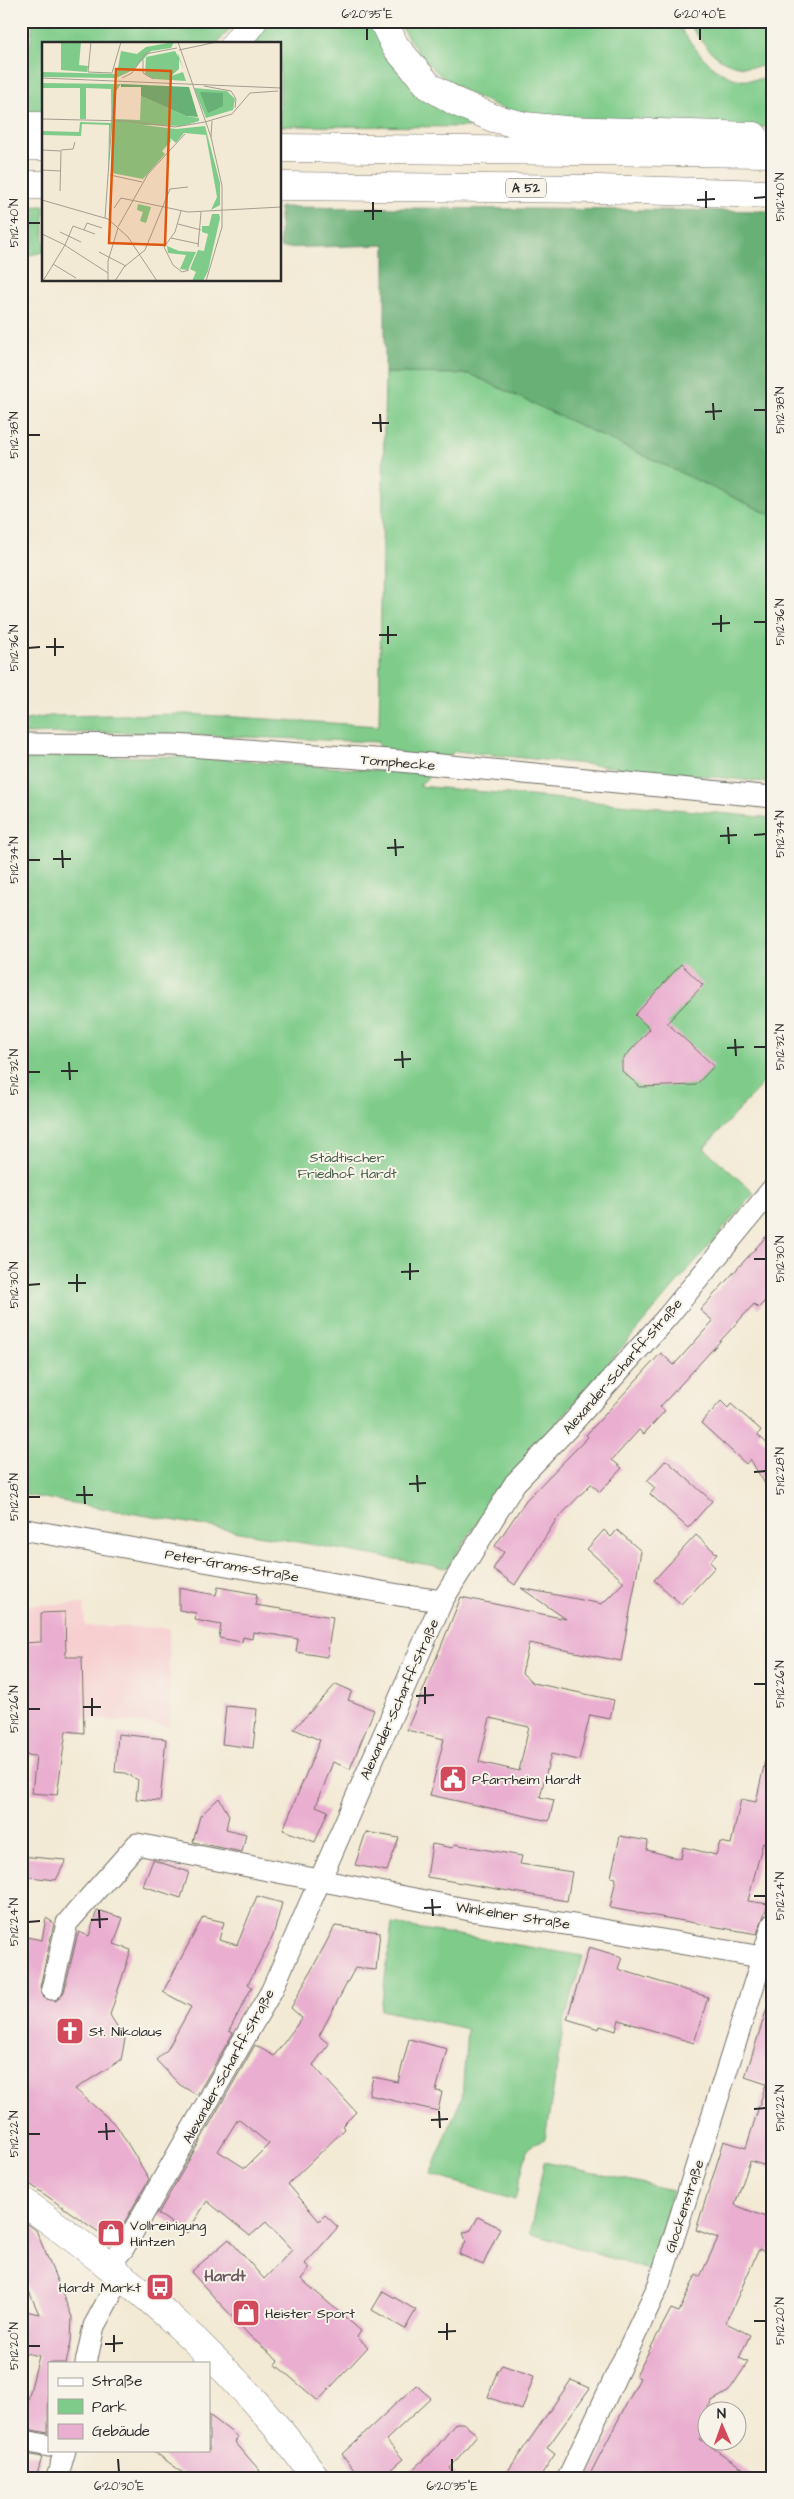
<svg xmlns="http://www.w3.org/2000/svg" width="794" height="2499" font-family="'Architects Daughter',sans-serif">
  <rect width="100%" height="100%" fill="#f7f3e8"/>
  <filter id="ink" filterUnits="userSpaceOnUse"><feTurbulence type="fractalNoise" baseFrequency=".02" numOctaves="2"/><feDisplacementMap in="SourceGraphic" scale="10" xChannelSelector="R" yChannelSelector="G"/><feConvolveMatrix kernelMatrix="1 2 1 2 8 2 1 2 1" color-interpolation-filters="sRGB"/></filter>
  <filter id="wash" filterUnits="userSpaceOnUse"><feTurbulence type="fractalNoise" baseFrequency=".0096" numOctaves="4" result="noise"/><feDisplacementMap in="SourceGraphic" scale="20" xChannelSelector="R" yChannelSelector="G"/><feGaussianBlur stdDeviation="1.12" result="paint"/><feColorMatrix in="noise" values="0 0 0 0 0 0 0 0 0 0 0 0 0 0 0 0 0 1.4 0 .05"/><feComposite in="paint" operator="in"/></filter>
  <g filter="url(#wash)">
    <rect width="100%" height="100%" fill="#f3ead5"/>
    <path fill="#f7cfd0" d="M84,1604l1,22 84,2 1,98 -61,-6 -88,-4v-111z"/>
    <path fill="#7fcc8a" stroke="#557c5a" d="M33,21h203l-19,23h-173v75l-23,1v-74h9z
      M261,21h114l115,106 -210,-1v-82h-37z
      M397,21h278c17,23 36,54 66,59 10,1 22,-2 32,-3v50l-149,-2 -118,-15 -40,-18 -25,-16 -19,-18z
      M687,21h86v44c-48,8 -60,-7 -86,-44z
      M44,206v46l-15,3 -8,21v-69z
      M385,373l85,1 303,142v267l-318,-32 -36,35 354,32v254l-69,76 50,45 -256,299 -51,76 -426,-74v-738l170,1 190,14 -3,-29 -263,-10 -94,2v-13l29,-5 137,-2 192,12z
      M392,1924l191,32 -19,67 -19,116 -11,4 -7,8 -12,49 -85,-26 32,-77 5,-68 -86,-19z
      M544,2162l129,28 -24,80 -119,-37z"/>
    <path fill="#67b076" stroke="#496e50" d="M280,207l493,4v305l-303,-142 -85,-1v-128l-105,3z"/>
    <g id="blocks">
      <path fill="#eaafd0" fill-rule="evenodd" d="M681,964l22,21 -36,38 47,43 -18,19 -56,2 -18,-16v-11l28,-31 -15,-14z
        M773,1229v64l-15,15 -4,-4 -94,103 5,4 -14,15 -7,8 -5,-4 -27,30 10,8 -22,24 -9,-8 -35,36 -41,65 -22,-16 11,-17 -9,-6 31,-46 62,-63 -2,-2 75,-82 13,12 39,-44 -13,-11z
        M721,1401l7,7 3,-4 30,26 -3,5 15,14v48l-23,-38 -4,5 -45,-41z
        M666,1460l46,41 -24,27 -38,-34 5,-6 -8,-7z
        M604,1530l7,7 6,-7 24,21 -20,110 -92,-18 -7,30 11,10 81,17 -4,19 -20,-4 -11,45 -28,-6 -11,43 14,3 -5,21 -119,-26 14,-56 -37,-9 54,-133 105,22 -45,-31 81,16 22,-22 -37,-33zM490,1718l39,9 -10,44 -40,-9z
        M696,1535l21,19 -7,8 5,5 -34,37 -27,-24z
        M218,1587l39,7 -2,11 78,12 -6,40 -31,-5 2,-13 -22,-4 -23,-3 -1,7 -9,-2 -1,5 -23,-4 2,-13 -26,-5 1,-7 -17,-3v-22l37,7z
        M65,1612l1,45h16l2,76 -18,-2 -9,64 -25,-2 4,-37 -15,-1v-112l20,-1v-29z
        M336,1684l16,7 -4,9 26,10 -24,59 -17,-7 -17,44 12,5 -13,31 -32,-12 37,-90 -26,-11z
        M226,1706l31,3 -4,39 -31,-4z
        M118,1734l48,5 -6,62 -24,-2 2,-19 -13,-7 -10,-1z
        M765,1761l8,1v70l-3,12 -7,-2 -15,59 20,3 -11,30 -147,-26 6,-30 -5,-1 9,-41 28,5 -1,9 34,9 2,-12 33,8 4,-13 11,2 10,-45 15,3z
        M219,1798l10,17 -3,14 20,5 -4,18 -49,-10 7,-26z
        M366,1832l33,6 -12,33 -32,-6z
        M432,1844l21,4 1,-4 68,12 -2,8 52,8 -5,29 -140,-24z
        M21,1856l21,2 24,2 -10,20 -35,-4z
        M153,1860l36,12 -8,26 -38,-12z
        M257,1896l25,7 -9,33 -25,48 4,3 -23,44 4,2 -36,62 -17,-10 -24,-25 11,-10 24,-43 -28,-15 40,-75 21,5 -5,18 18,5z
        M97,1910l26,8 -9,26 17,6 -21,65 15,24 -4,21 -46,29 42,37 32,53 -36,63 -92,-64v-242l21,4 4,-22 8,5 -14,64 4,11 12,3 8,-9 13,-55 2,-5 10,4z
        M335,1926l45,6 -4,38 -21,-2 -36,68 10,8 -16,21 43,47 -14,14 3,3 -57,55 31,37 6,-6 13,12 -33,37 5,4 -9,11 60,52 -4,6 11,10 -50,54 -43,-37 3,-3 -29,-26 -58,-63 38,-33 35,40 28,-29 -26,-28 -16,14 -43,-35 -20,32 -29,-19 97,-169 19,11 28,-38 -11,-10zM238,2119l31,25 -24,24 -27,-17z
        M589,1947l33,10 -4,12 90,28 -14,46 -75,-23 -3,11 -16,-5 -1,3 -32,-10z
        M769,2002h4v166l-23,-7 -15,44 38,15v21l-6,12 -8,-4 -33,74 24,12 -11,23 9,4 -19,29 -17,10 -12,19 6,5 -6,14 57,39h-169l52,-100 -4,-2 35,-67 8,3 17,-37 4,2 18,-39 -22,-8 28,-89 22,7 20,-64 -21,-7z
        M409,2039l38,10 -11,42 6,1 -4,19 -69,-16 4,-18 25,5z
        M478,2217l22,11 -17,37 -24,-11 7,-13 -3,-8 8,-3z
        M21,2219l15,11 36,87 -1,25 -5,21h-17l-1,70 -27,-5 18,-72 -18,-4v-42l18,4 -18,-41z
        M383,2291l33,19 -11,19 -33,-19z
        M502,2365l32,11 -12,34 -34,-13 9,-25z
        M571,2380l19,8 -43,60 8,6 -16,24h-36z
        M416,2385l15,13 -45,42 17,19 -22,19h-21l-18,-24z
        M209,2415l29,22 -3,5 31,36h-76l-38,-28h57z
        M456,2423h7l14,12 -27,33 8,10h-55l32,-29z
        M21,2453l21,4 -6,21h-15z"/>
    </g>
  </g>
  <g filter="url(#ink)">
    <use href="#blocks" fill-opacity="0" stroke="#716e66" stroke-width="1"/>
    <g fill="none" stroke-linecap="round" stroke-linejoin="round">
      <defs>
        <path id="street" d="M21,744l153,1 215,15 384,37
          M21,1529l378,66 43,6
          M52,1989l15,-66 70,-79 333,66 110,16 193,33
          M108,2266l15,-17 149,-259 170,-389 73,-118 51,-53 102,-114 105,-128
          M86,2363l8,-37 27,-50
          M21,2440l28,6
          M57,2478l8,-28
          M568,2478l91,-194 114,-360"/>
        <path id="secondary" d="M21,2200c110,78 216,167 295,278"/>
        <path id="highway" d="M383,21l12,25 34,40 27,16 37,16 32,8 40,4 189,6
          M235,44l18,-23
          M21,126h23
          M21,146h23
          M280,148l493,5
          M21,185h23
          M280,186l319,3 174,5"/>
      </defs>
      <use href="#street" stroke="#716e66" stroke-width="23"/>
      <use href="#secondary" stroke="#716e66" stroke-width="29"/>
      <use href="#highway" stroke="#716e66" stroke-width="29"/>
      <use href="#street" stroke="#fff" stroke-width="21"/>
      <use href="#secondary" stroke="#fff" stroke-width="28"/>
      <use href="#highway" stroke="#fff" stroke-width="28"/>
    </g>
  </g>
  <path fill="none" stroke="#2b2b2b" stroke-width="2" d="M367,28v12M700,28v12M706,191v17M754,198l12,-1M697,200l18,-1M373,202v18M364,211h18M28,223h12M713,403l1,17M754,410h12M705,412l17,-1M380,414l1,18M372,423h17M28,435h12M721,615v17M754,622h12M712,624l18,-1M388,626v18M379,635h18M55,638v18M46,647h18M28,648l12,-1M728,827l1,17M754,835l12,-1M720,836l17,-1M395,839l1,17M387,848l17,-1M62,850l1,18M53,859h18M28,860h12M735,1039l1,17M754,1047h12M727,1048l17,-1M402,1051l1,17M394,1060l17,-1M69,1062l1,18M61,1071h17M28,1072h12M754,1259h12M410,1263v17M401,1272l18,-1M77,1274v18M68,1283h18M28,1285l12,-1M754,1472l12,-1M417,1475l1,17M409,1484l17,-1M84,1486l1,18M76,1495h17M28,1497h12M754,1684h12M425,1687v17M416,1696l18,-1M92,1698v18M83,1707h18M28,1709h12M754,1896h12M432,1899l1,17M424,1908l17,-1M99,1910l1,18M91,1920l17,-1M28,1922l12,-1M754,2109l12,-1M439,2111l1,17M431,2120l17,-1M106,2123l1,17M98,2132l17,-1M28,2134h12M754,2321h12M447,2323v17M438,2332l18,-1M114,2335v17M105,2344l18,-1M28,2346h12M118,2459l1,13M452,2459v13"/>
  <defs>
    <symbol id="civic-square" viewBox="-11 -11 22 22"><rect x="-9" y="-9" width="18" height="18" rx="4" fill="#d1495b" stroke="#f7f3e8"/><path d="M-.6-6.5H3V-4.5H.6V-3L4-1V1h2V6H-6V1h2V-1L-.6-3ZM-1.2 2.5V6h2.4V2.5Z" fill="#fff"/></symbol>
    <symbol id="church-square" viewBox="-11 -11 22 22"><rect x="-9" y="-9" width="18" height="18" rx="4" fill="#d1495b" stroke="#f7f3e8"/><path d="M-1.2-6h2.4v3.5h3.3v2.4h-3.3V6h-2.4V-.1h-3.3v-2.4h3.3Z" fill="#fff"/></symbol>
    <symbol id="shop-square" viewBox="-11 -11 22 22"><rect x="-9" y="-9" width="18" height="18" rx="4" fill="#d1495b" stroke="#f7f3e8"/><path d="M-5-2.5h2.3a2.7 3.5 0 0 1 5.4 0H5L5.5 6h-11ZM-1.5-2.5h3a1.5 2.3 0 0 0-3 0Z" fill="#fff"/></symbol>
    <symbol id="bus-square" viewBox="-11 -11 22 22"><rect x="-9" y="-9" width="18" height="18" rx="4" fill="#d1495b" stroke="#f7f3e8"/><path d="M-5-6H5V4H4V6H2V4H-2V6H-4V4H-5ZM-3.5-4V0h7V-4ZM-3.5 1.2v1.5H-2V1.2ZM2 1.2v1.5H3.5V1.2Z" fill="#fff"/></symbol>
  </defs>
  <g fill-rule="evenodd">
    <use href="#civic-square" x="437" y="1763" width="32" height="32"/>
    <use href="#church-square" x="54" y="2015" width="32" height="32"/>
    <use href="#shop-square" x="95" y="2217" width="32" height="32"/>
    <use href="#bus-square" x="144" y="2271" width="32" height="32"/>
    <use href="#shop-square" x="230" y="2297" width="32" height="32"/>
  </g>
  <g text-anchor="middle" stroke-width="4" stroke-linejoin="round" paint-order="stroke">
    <rect fill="#f7f3e8" stroke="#686764" stroke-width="1" x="506" y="178.5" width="40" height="19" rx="4"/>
    <g font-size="12" font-weight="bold" fill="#2b2b2b">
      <text x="526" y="192">A 52</text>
    </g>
    <g font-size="14" fill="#2b2b2b" stroke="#f7f3e8">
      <text transform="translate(398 762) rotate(5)" y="5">Tomphecke</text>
      <text transform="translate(622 1366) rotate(-49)" y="5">Alexander-Scharff-Straße</text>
      <text transform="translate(232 1565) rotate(10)" y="5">Peter-Grams-Straße</text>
      <text transform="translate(399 1699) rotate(-66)" y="5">Alexander-Scharff-Straße</text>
      <text transform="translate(513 1915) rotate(9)" y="5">Winkelner Straße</text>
      <text transform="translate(228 2066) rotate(-61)" y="5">Alexander-Scharff-Straße</text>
      <text transform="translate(684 2206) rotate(-72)" y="5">Glockenstraße</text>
    </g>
    <g font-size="14" fill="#445b48" stroke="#f7f3e8">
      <text x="347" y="1162">Städtischer<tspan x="347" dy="16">Friedhof Hardt</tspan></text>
    </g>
    <g font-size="14" fill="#2b2b2b" stroke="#f7f3e8" text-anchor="start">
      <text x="472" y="1784">Pfarrheim Hardt</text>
      <text x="89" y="2036">St. Nikolaus</text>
      <text x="130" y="2230">Vollreinigung<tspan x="130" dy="16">Hintzen</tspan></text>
      <text x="141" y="2292" text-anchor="end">Hardt Markt</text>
      <text x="265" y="2318">Heister Sport</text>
    </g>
    <g font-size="16" font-weight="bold" fill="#6e5965" stroke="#f7f3e8">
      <text x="225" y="2281">Hardt</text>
    </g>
  </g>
  <g transform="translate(42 42)">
    <rect width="239" height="239" fill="#f3ead5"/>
    <path d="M19,0h20l-2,23 9,1 -1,6 -26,-2zM132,0l-3,6 -20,3 -18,19 -17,8 5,-27 16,3 9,-7zM133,9l3,5v-2l6,16 -5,-11v10l-8,7 12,-4 3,9 -32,-2 -9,-5 1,-17zM0,30l74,2 -1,4 -73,-1zM0,41l73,1v4l1,-4h5l-5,7 -2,28 26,1 1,-24 45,20 13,2v-6v9l-16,5 -40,-1 33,4 29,-3 15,57v22l-9,5 6,-13 -11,-62 -22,-2 -8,10 -6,-5 1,3 -9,10 3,3 -22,25 -31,-6 -1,-84 -25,-1v31h-6v-31h-38zM152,46l33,3 8,8 -2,11 -27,8zM38,80l31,1 -3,53 1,-51 -27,-1 -1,12 -39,-1v-4l37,1zM96,162l13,3 -5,16 -6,-2 3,-9 -6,-2zM170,172h7l1,4 -12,53 -5,10h-11l4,-9 -6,-3 8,-19 6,1 4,-17 -6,-2v-6h7zM125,204l12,5 17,1 -8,18 -8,-1 6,-14 -18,-2z" fill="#7fcc8a"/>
    <path d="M79,42l68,3 9,30 -12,-1 -45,-20v-9h-20zM158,50l23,1v13l-15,7z" fill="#67b076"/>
    <path fill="none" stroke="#a39e91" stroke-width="1" d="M49,0l-3,30 24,1 9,-31M136,0l33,95 11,49v41l-16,54M137,8l38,-8M101,17v14l10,6M0,36l239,10M80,36l10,-5 13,-19 32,-6M162,44l27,5 5,8 -1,9M0,77l84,2 49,6 30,-5M163,80l27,-8 18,-21 28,-2M169,95l1,-16M0,108l19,1 -1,40M19,108l12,-1 2,-7M0,128l19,1M68,133l32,7M0,158l66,19 20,18 29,44M72,166l7,-10 67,14 93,-5M139,169l-6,21 -11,15 9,18 9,7 7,-2M63,176l9,-127M136,182l23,6M76,185l30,-53 37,-40M42,188l3,-7 15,5M18,190l21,10M0,192l21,10 45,29M129,196l28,6M156,205l3,-35M57,210l27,14M11,222l23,14M1,239l22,-36 8,-19 22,8M66,239v-20l10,-33M73,239l9,-14 21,-17 25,-61 18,-2"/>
    <path fill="#df570e" fill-opacity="0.15" stroke="#df570e" stroke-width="2.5" d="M74,27l55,2 -6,174 -56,-2z"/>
    <rect width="239" height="239" fill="none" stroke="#2b2b2b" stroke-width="2.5"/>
  </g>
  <rect width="794" height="2499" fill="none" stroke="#f7f3e8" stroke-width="55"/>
  <rect x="48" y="2362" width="162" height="90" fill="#f7f3e8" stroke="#a5a39c"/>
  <rect x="58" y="2378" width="25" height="8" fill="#ffffff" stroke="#a5a39c"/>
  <text x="92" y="2386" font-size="15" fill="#2b2b2b">Straße</text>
  <rect x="58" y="2399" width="25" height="15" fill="#7fcc8a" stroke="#a5a39c"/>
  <text x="92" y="2412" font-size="15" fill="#2b2b2b">Park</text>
  <rect x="58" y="2424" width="25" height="15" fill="#eaafd0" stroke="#a5a39c"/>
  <text x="92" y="2436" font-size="15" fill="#2b2b2b">Gebäude</text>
  <g transform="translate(722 2426) rotate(358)"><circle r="24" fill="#f7f3e8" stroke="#a5a39c"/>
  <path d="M0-4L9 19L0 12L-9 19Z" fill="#d1495b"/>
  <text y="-8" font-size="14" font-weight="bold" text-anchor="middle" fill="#2b2b2b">N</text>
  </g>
  <rect x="28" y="28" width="738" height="2444" fill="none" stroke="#2b2b2b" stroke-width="2"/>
  <g font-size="12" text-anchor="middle" fill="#2b2b2b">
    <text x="367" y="18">6°20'35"E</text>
    <text x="700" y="18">6°20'40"E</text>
    <text transform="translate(780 197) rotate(-90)" y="4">51°12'40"N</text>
    <text transform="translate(14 223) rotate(-90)" y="4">51°12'40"N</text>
    <text transform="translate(780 410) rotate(-90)" y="4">51°12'38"N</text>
    <text transform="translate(14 435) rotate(-90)" y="4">51°12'38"N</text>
    <text transform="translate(780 622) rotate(-90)" y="4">51°12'36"N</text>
    <text transform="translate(14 648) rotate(-90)" y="4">51°12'36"N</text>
    <text transform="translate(780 834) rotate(-90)" y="4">51°12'34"N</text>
    <text transform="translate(14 860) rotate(-90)" y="4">51°12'34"N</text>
    <text transform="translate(780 1047) rotate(-90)" y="4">51°12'32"N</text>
    <text transform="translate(14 1072) rotate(-90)" y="4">51°12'32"N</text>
    <text transform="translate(780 1259) rotate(-90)" y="4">51°12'30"N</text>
    <text transform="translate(14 1285) rotate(-90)" y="4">51°12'30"N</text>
    <text transform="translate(780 1471) rotate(-90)" y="4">51°12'28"N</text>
    <text transform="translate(14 1497) rotate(-90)" y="4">51°12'28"N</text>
    <text transform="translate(780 1684) rotate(-90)" y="4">51°12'26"N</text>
    <text transform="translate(14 1709) rotate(-90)" y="4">51°12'26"N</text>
    <text transform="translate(780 1896) rotate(-90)" y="4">51°12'24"N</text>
    <text transform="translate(14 1922) rotate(-90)" y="4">51°12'24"N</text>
    <text transform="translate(780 2108) rotate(-90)" y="4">51°12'22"N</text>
    <text transform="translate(14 2134) rotate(-90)" y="4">51°12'22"N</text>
    <text transform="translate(780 2321) rotate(-90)" y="4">51°12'20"N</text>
    <text transform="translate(14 2346) rotate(-90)" y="4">51°12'20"N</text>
    <text x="119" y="2490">6°20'30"E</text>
    <text x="452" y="2490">6°20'35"E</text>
  </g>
</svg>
